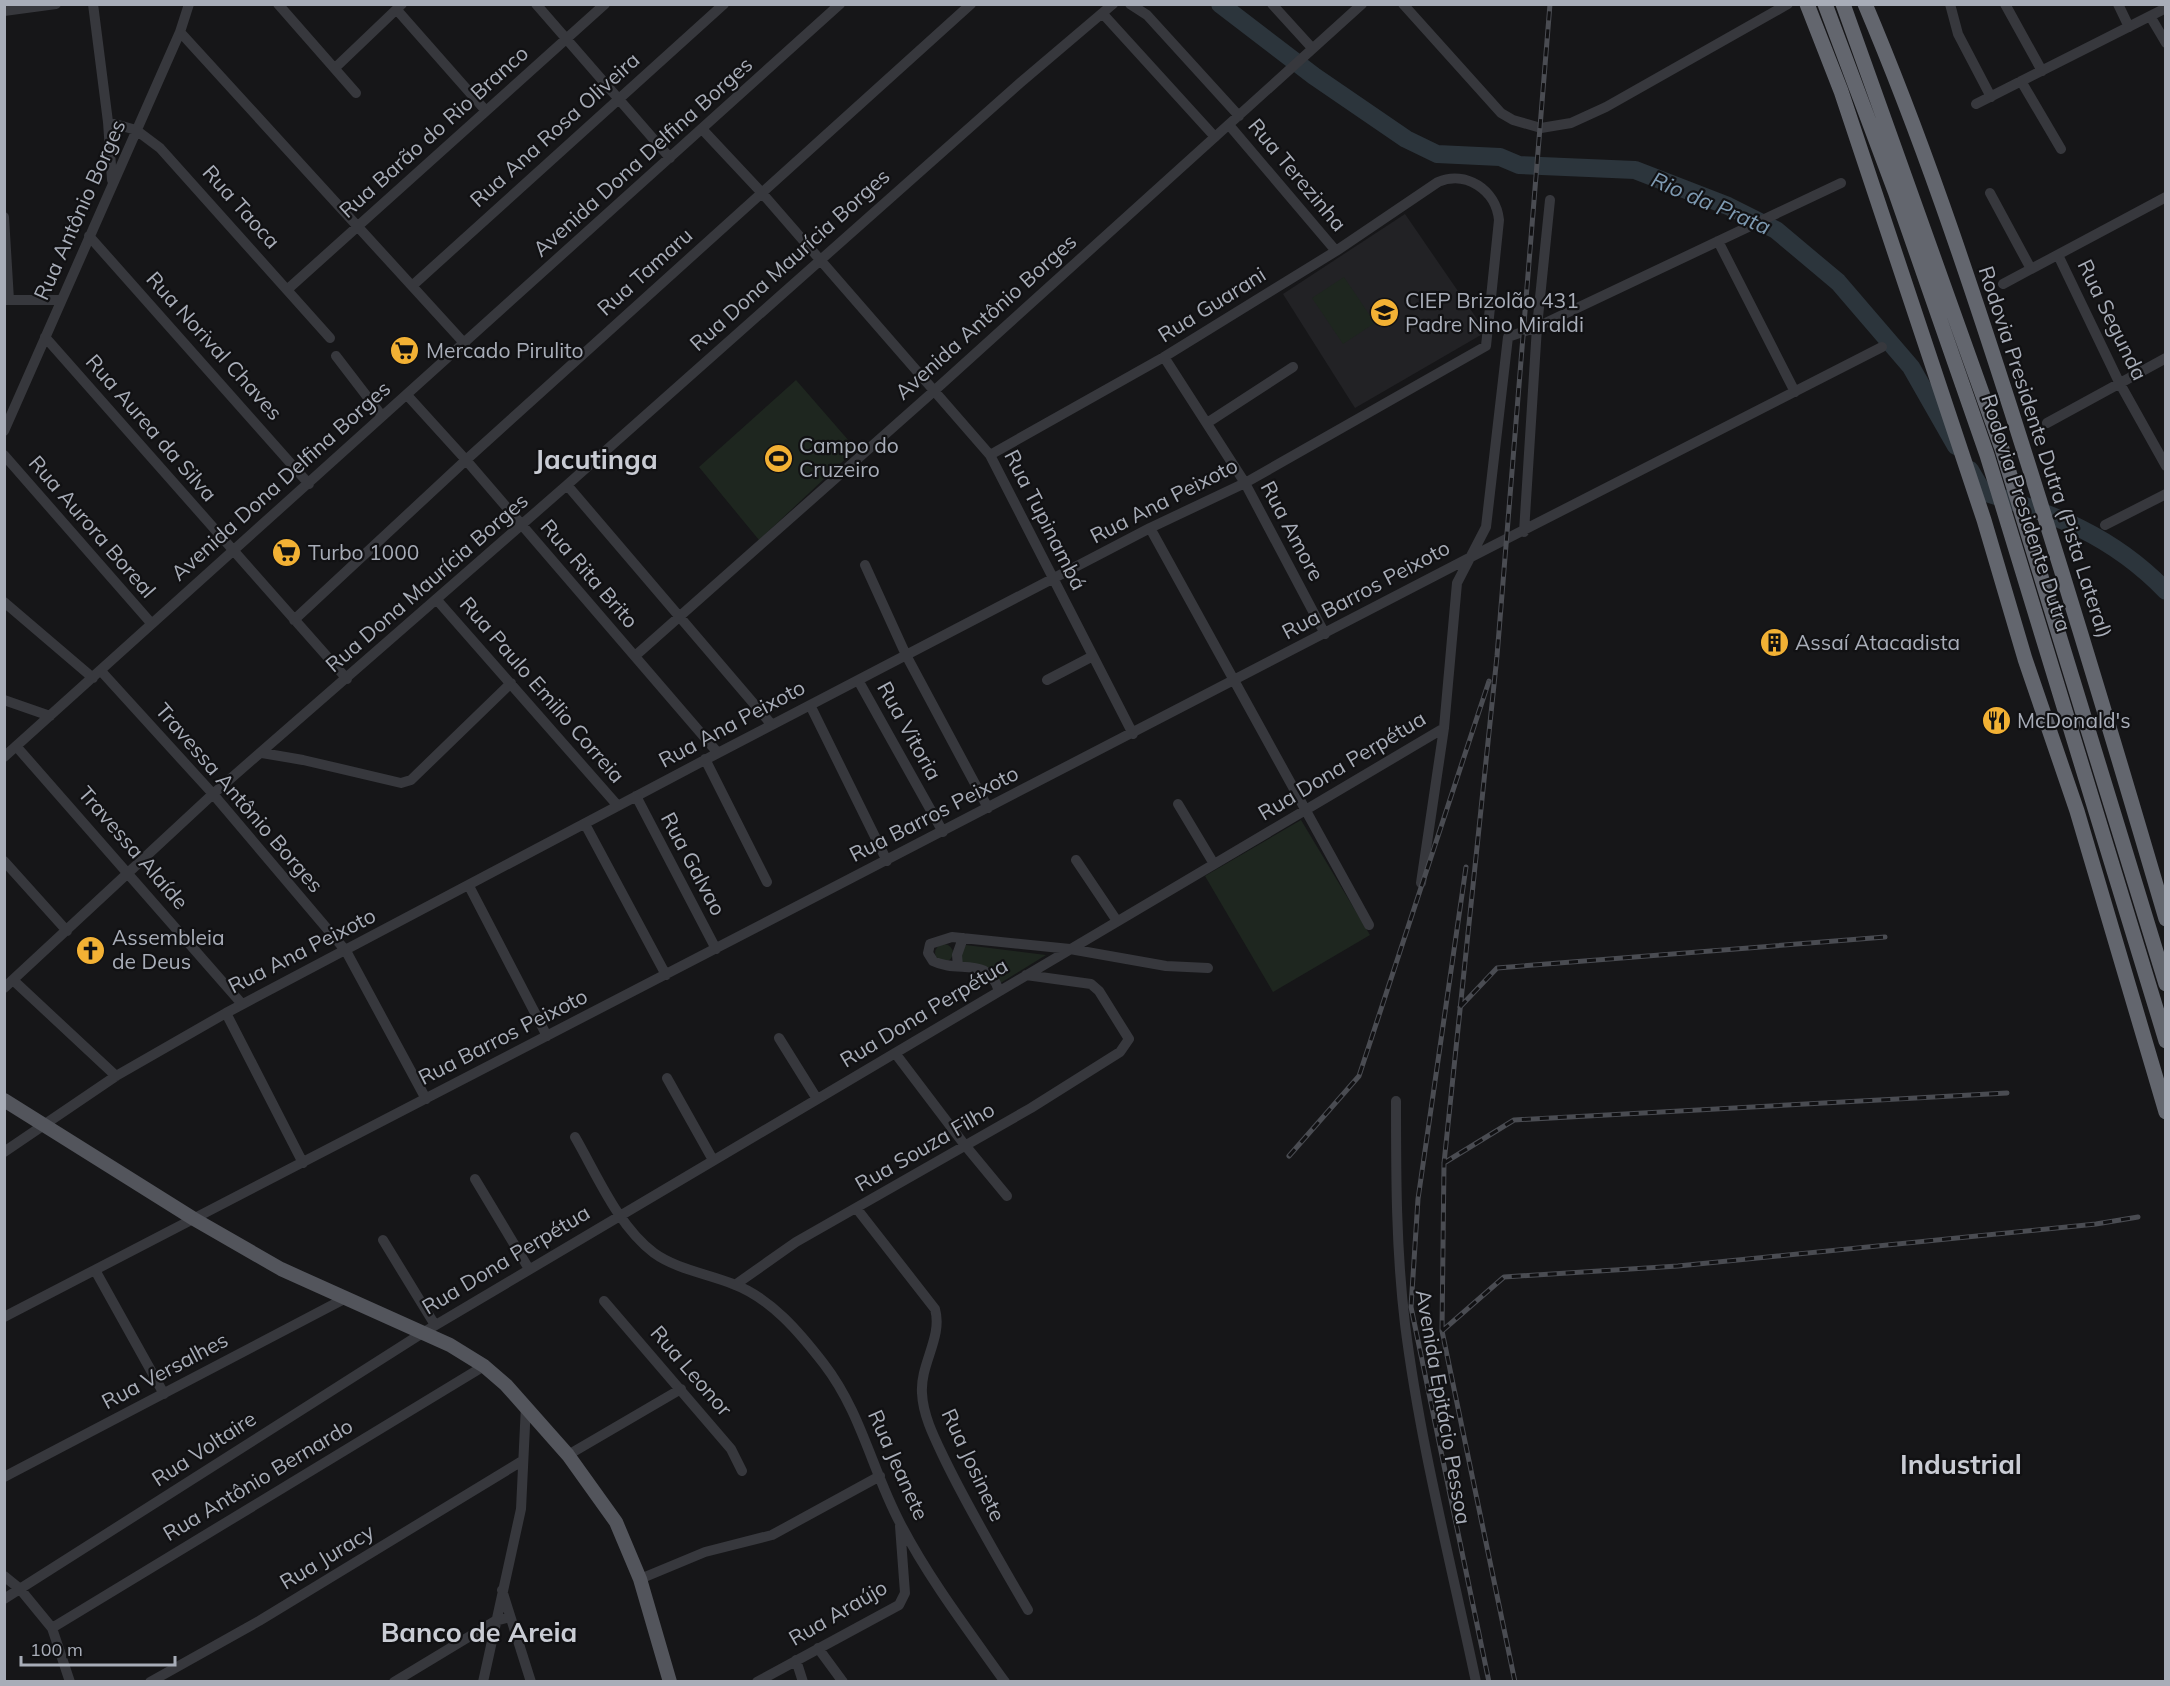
<svg xmlns="http://www.w3.org/2000/svg" width="2170" height="1686" font-family="Mulish,sans-serif">
  <rect width="100%" height="100%" fill="#161618"/>
  <path fill="#222225" d="M1405,214l81,118 -131,76 -72,-114z"/>
  <path fill="#1e261f" d="M1344,277l31,46 -32,21 -31,-46z
    M796,380l60,69 -97,91 -60,-73z
    M1301,820l69,115 -97,57 -68,-116z
    M935 953a9 9 0 1 1 18 0a9 9 0 1 1-18 0Z
    M966,945l80,10 -47,29 -36,-20 -4,-11z"/>
  <g fill="none" stroke-linecap="round" stroke-linejoin="round">
    <path stroke="#2c353c" stroke-width="18" d="M1220,4l94,72 92,63 31,15 63,3 19,8 116,5 93,36 48,24 62,52 73,85 45,79
      M1970,470l13,22c71,22 129,43 183,99"/>
    <path stroke="#37383d" stroke-width="10" d="M93,4l15,118 4,58
      M278,4l78,89
      M536,4l134,154
      M1130,4l17,11 92,101
      M1272,4l40,44
      M1403,4l98,109 12,7 28,8 30,-5 35,-16 182,-103
      M1950,4l8,30 33,63
      M2005,4l37,67
      M2118,4l11,23
      M397,10l89,101
      M4,11l52,-7
      M1103,14l112,123
      M2150,16l16,27
      M180,32l285,312
      M335,68l67,-64
      M2021,81l40,68
      M1976,104l190,-96
      M108,122l28,8 24,18 170,190
      M1229,125l107,126
      M702,129l60,64 228,262 143,279
      M1990,193l41,76
      M4,217l5,83
      M89,236l220,248
      M1718,241l77,151
      M2058,255l61,127 47,84
      M2003,284l163,-87
      M412,286l312,-282
      M288,289l317,-285
      M4,300h57
      M45,337l302,342
      M336,356l46,60
      M1164,357l81,126 80,151
      M407,395l59,65 252,293
      M1207,423l86,-56
      M2047,423l119,-65
      M4,431l176,-399 9,-28
      M4,455l147,168
      M567,485l205,240
      M2105,525l61,-31
      M1150,528l219,397
      M1524,532l13,-205 13,-127
      M865,565l41,90 82,153
      M437,600l181,206
      M4,602l89,76
      M294,620l172,-160 505,-456
      M635,656l299,-265 428,-387
      M101,671l112,123 133,157 80,148
      M858,680l85,152
      M1047,680l46,-24
      M4,700l46,16
      M810,705l77,156
      M16,746l226,258
      M262,753l41,7 98,23 10,-3 100,-97
      M4,757l836,-753
      M705,759l62,123
      M636,796l80,153
      M1178,804l36,60
      M585,824l81,151
      M1076,860l41,61
      M4,861l63,70
      M1421,883l23,-155 13,-145 29,-56 22,-190 29,-10 304,-144
      M469,886l78,150
      M958,966l-1,-11 6,-17
      M13,980l103,96
      M4,988l209,-194 354,-309 453,-402 93,-79
      M999,991c-11,-36 -40,-17 -66,-30l-5,-8 2,-9 22,-7 118,12 96,17 42,2
      M226,1013l77,150
      M779,1038l38,61
      M895,1053l69,91 43,52
      M667,1078l46,82
      M1396,1101c0,74 0,148 9,223 15,120 46,239 71,358
      M575,1137c22,38 43,89 79,116 22,16 54,21 79,31 38,14 67,49 91,80 37,48 48,106 76,159 29,56 68,107 105,159
      M4,1152l112,-76 110,-63 492,-260 432,-225 95,-45 241,-137 13,-126c-3,-30 -33,-50 -61,-38l-102,69 -172,106 -174,98
      M475,1179l54,90
      M857,1209l78,100c8,28 -15,55 -13,84 1,24 14,48 24,69 25,51 54,100 82,148
      M383,1240l52,85
      M95,1270l69,124
      M735,1285l61,-43 235,-134 89,-56 9,-13 -30,-48 -8,-7 -65,-9
      M604,1301l127,148 11,22
      M4,1317l1467,-760 411,-210
      M568,1455l113,-66
      M4,1477l340,-178
      M4,1576l16,13 32,39 18,54
      M640,1579l65,-27 67,-17 108,-59
      M502,1590l29,92
      M4,1599l420,-267 1020,-604
      M52,1628l432,-262
      M818,1648l25,34
      M796,1660l7,22
      M150,1682l109,-61 263,-160
      M394,1682l101,-61 15,-4
      M483,1682l38,-173 5,-104
      M757,1682l142,-77 6,-12 -5,-67"/>
    <path stroke="#53555c" stroke-width="14" d="M4,1100l190,119 87,50 169,76 34,21 22,19 62,70 48,67 24,57 30,103"/>
    <path stroke="#63666e" stroke-width="15" d="M1807,4l34,87 143,429 41,139 52,152 89,301
      M1825,4l70,187 92,264 179,586
      M1843,4l159,445 164,535
      M1865,4c56,132 102,269 146,406 54,169 105,338 155,509"/>
    <defs>
      <path id="rail" d="M1466,867l-48,332 -7,108 78,375
        M1460,1007l37,-39 388,-31
        M1289,1156l70,-80 130,-395
        M1444,1163l70,-43 493,-27
        M1442,1331l62,-54 174,-11 418,-42 42,-7
        M1515,1682l-73,-351 2,-168 53,-507 53,-652"/>
    </defs>
    <use href="#rail" stroke="#4a4c52" stroke-width="5"/>
    <use href="#rail" stroke="#111113" stroke-width="3" stroke-dasharray="9" stroke-linecap="butt"/>
  </g>
  <defs>
    <symbol id="school-disc" viewBox="-11 -11 22 22"><circle r="9.5" fill="#f2b134" stroke="#111113"/><path d="M0-5L7-2L0 1L-7-2ZM-4 1L0 2.5L4 1V4Q0 6-4 4Z" fill="#111"/></symbol>
    <symbol id="supermarket-disc" viewBox="-11 -11 22 22"><circle r="9.5" fill="#f2b134" stroke="#111113"/><path d="M-6-5.5h2.5l.6 2H6L4.5 2H-2.5L-4.4-4H-6ZM-1.5 3.2a1.3 1.3 0 1 0 .1 0ZM3 3.2a1.3 1.3 0 1 0 .1 0Z" fill="#111"/></symbol>
    <symbol id="stadium-disc" viewBox="-11 -11 22 22"><circle r="9.5" fill="#f2b134" stroke="#111113"/><path d="M0-5a6.5 5 0 1 0 0 10a6.5 5 0 1 0 0-10ZM-3.5-1.8h7v3.6h-7Z" fill="#111"/></symbol>
    <symbol id="building-disc" viewBox="-11 -11 22 22"><circle r="9.5" fill="#f2b134" stroke="#111113"/><path d="M-4-6H4V6H1V3H-1V6H-4ZM-2.5-4.3h1.7v1.8h-1.7ZM.8-4.3h1.7v1.8H.8ZM-2.5-1h1.7V.8h-1.7ZM.8-1h1.7V.8H.8Z" fill="#111"/></symbol>
    <symbol id="restaurant-disc" viewBox="-11 -11 22 22"><circle r="9.5" fill="#f2b134" stroke="#111113"/><path d="M-5-6h1v4h1v-4h1v4h1v-4h1v5L-1.5 .5V6h-2V.5L-5-1ZM5-6V6H3V1.5H1.5Q1.5-4 5-6Z" fill="#111"/></symbol>
    <symbol id="church-disc" viewBox="-11 -11 22 22"><circle r="9.5" fill="#f2b134" stroke="#111113"/><path d="M-1.2-6h2.4v3.5h3.3v2.4h-3.3V6h-2.4V-.1h-3.3v-2.4h3.3Z" fill="#111"/></symbol>
  </defs>
  <g fill-rule="evenodd">
    <use href="#school-disc" x="1368" y="296" width="33" height="33"/>
    <use href="#supermarket-disc" x="388" y="334" width="33" height="33"/>
    <use href="#stadium-disc" x="762" y="442" width="33" height="33"/>
    <use href="#supermarket-disc" x="270" y="536" width="33" height="33"/>
    <use href="#building-disc" x="1758" y="626" width="33" height="33"/>
    <use href="#restaurant-disc" x="1980" y="704" width="33" height="33"/>
    <use href="#church-disc" x="74" y="934" width="33" height="33"/>
  </g>
  <g text-anchor="middle" stroke-width="4.5" stroke-linejoin="round" paint-order="stroke">
    <g font-size="21" fill="#a8adb8" stroke="#111113">
      <text transform="translate(555 130) rotate(-42)" y="7">Rua Ana Rosa Oliveira</text>
      <text transform="translate(434 132) rotate(-42)" y="7">Rua Barão do Rio Branco</text>
      <text transform="translate(643 157) rotate(-42)" y="7">Avenida Dona Delfina Borges</text>
      <text transform="translate(1297 175) rotate(50)" y="7">Rua Terezinha</text>
      <text transform="translate(241 207) rotate(48)" y="7">Rua Taoca</text>
      <text transform="translate(80 210) rotate(-66)" y="7">Rua Antônio Borges</text>
      <text transform="translate(790 260) rotate(-42)" y="7">Rua Dona Maurícia Borges</text>
      <text transform="translate(645 272) rotate(-42)" y="7">Rua Tamaru</text>
      <text transform="translate(1212 305) rotate(-32)" y="7">Rua Guarani</text>
      <text transform="translate(986 317) rotate(-42)" y="7">Avenida Antônio Borges</text>
      <text transform="translate(2112 320) rotate(64)" y="7">Rua Segunda</text>
      <text transform="translate(214 346) rotate(48)" y="7">Rua Norival Chaves</text>
      <text transform="translate(151 428) rotate(49)" y="7">Rua Aurea da Silva</text>
      <text transform="translate(2045 452) rotate(72)" y="7">Rodovia Presidente Dutra (Pista Lateral)</text>
      <text transform="translate(281 481) rotate(-42)" y="7">Avenida Dona Delfina Borges</text>
      <text transform="translate(1164 501) rotate(-27)" y="7">Rua Ana Peixoto</text>
      <text transform="translate(2026 513) rotate(72)" y="7">Rodovia Presidente Dutra</text>
      <text transform="translate(1045 520) rotate(63)" y="7">Rua Tupinambá</text>
      <text transform="translate(92 527) rotate(49)" y="7">Rua Aurora Boreal</text>
      <text transform="translate(1292 531) rotate(62)" y="7">Rua Amore</text>
      <text transform="translate(589 574) rotate(49)" y="7">Rua Rita Brito</text>
      <text transform="translate(427 583) rotate(-41)" y="7">Rua Dona Maurícia Borges</text>
      <text transform="translate(1366 590) rotate(-28)" y="7">Rua Barros Peixoto</text>
      <text transform="translate(542 690) rotate(49)" y="7">Rua Paulo Emilio Correia</text>
      <text transform="translate(732 724) rotate(-28)" y="7">Rua Ana Peixoto</text>
      <text transform="translate(909 731) rotate(61)" y="7">Rua Vitoria</text>
      <text transform="translate(1342 766) rotate(-31)" y="7">Rua Dona Perpétua</text>
      <text transform="translate(239 798) rotate(49)" y="7">Travessa Antônio Borges</text>
      <text transform="translate(934 814) rotate(-27)" y="7">Rua Barros Peixoto</text>
      <text transform="translate(133 848) rotate(49)" y="7">Travessa Alaíde</text>
      <text transform="translate(693 864) rotate(62)" y="7">Rua Galvao</text>
      <text transform="translate(302 951) rotate(-27)" y="7">Rua Ana Peixoto</text>
      <text transform="translate(924 1013) rotate(-31)" y="7">Rua Dona Perpétua</text>
      <text transform="translate(503 1037) rotate(-27)" y="7">Rua Barros Peixoto</text>
      <text transform="translate(925 1147) rotate(-30)" y="7">Rua Souza Filho</text>
      <text transform="translate(506 1260) rotate(-31)" y="7">Rua Dona Perpétua</text>
      <text transform="translate(165 1371) rotate(-28)" y="7">Rua Versalhes</text>
      <text transform="translate(691 1371) rotate(49)" y="7">Rua Leonor</text>
      <text transform="translate(1443 1407) rotate(80)" y="7">Avenida Epitácio Pessoa</text>
      <text transform="translate(204 1449) rotate(-33)" y="7">Rua Voltaire</text>
      <text transform="translate(898 1465) rotate(66)" y="7">Rua Jeanete</text>
      <text transform="translate(973 1465) rotate(65)" y="7">Rua Josinete</text>
      <text transform="translate(258 1480) rotate(-31)" y="7">Rua Antônio Bernardo</text>
      <text transform="translate(327 1557) rotate(-31)" y="7">Rua Juracy</text>
      <text transform="translate(838 1613) rotate(-30)" y="7">Rua Araújo</text>
    </g>
    <g font-size="21" fill="#a8adb8" stroke="#111113" text-anchor="start">
      <text x="1405" y="308">CIEP Brizolão 431<tspan x="1405" dy="24">Padre Nino Miraldi</tspan></text>
      <text x="426" y="358">Mercado Pirulito</text>
      <text x="799" y="453">Campo do<tspan x="799" dy="24">Cruzeiro</tspan></text>
      <text x="308" y="560">Turbo 1000</text>
      <text x="1795" y="650">Assaí Atacadista</text>
      <text x="2017" y="728">McDonald's</text>
      <text x="112" y="945">Assembleia<tspan x="112" dy="24">de Deus</tspan></text>
    </g>
    <g font-size="22" font-style="italic" fill="#7f9bb3" stroke="#111113">
      <text transform="translate(1711 203) rotate(23)" y="8">Rio da Prata</text>
    </g>
    <g font-size="27" font-weight="bold" fill="#c9ccd4" stroke="#111113">
      <text x="596" y="469">Jacutinga</text>
      <text x="1961" y="1474">Industrial</text>
      <text x="479" y="1642">Banco de Areia</text>
    </g>
  </g>
  <rect width="2170" height="1686" fill="none" stroke="#a8adb8" stroke-width="12"/>
  <path d="M21 1656v9h154v-9" fill="none" stroke="#a8adb8" stroke-width="3"/>
  <text x="30" y="1656" font-size="18" fill="#a8adb8" stroke="#111113" stroke-width="4.5" paint-order="stroke">100 m</text>
</svg>
